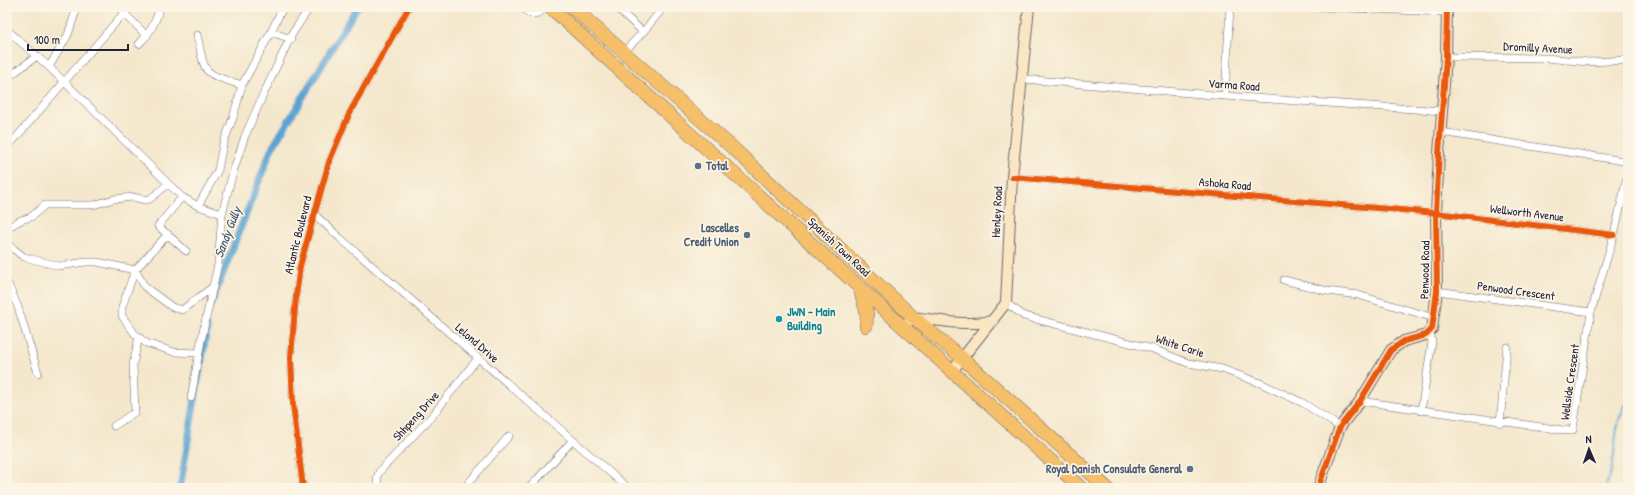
<svg xmlns="http://www.w3.org/2000/svg" width="1635" height="495" font-family="'Patrick Hand',sans-serif">
  <rect width="100%" height="100%" fill="#fcf5e5"/>
  <filter id="ink" filterUnits="userSpaceOnUse"><feTurbulence type="fractalNoise" baseFrequency=".025" numOctaves="2"/><feDisplacementMap in="SourceGraphic" scale="8" xChannelSelector="R" yChannelSelector="G"/><feConvolveMatrix kernelMatrix="1 2 1 2 8 2 1 2 1" color-interpolation-filters="sRGB"/></filter>
  <filter id="wash" filterUnits="userSpaceOnUse"><feTurbulence type="fractalNoise" baseFrequency=".012" numOctaves="4" result="noise"/><feDisplacementMap in="SourceGraphic" scale="16" xChannelSelector="R" yChannelSelector="G"/><feGaussianBlur stdDeviation="0.9" result="paint"/><feColorMatrix in="noise" values="0 0 0 0 0 0 0 0 0 0 0 0 0 0 0 0 0 1.4 0 .05"/><feComposite in="paint" operator="in"/></filter>
  <g filter="url(#wash)">
    <rect width="100%" height="100%" fill="#f4e7cc"/>
    <g fill="none" stroke-linecap="round" stroke-linejoin="round">
      <path stroke="#5ca3d2" stroke-width="2" d="M1605,488c15,-30 4,-59 23,-87"/>
      <path stroke="#5ca3d2" stroke-width="7" d="M211,304l60,-154 86,-143
        M180,488l27,-160"/>
    </g>
  </g>
  <g filter="url(#ink)">
    <g fill="none" stroke-linecap="round" stroke-linejoin="round">
      <defs>
        <path id="street" d="M283,7l-12,25 20,7
          M520,7l11,7 8,-1 7,-6
          M616,7l27,25 -20,21
          M1320,7l127,5
          M124,13l23,23
          M7,30l42,37 133,130 16,9 24,8
          M643,32l21,-25
          M197,35c9,41 4,37 45,50
          M139,44c11,-10 17,-22 21,-37
          M1446,57l99,1 44,4 39,-2
          M49,67l19,-32 9,-28
          M7,78l30,-22
          M1023,79l202,17 218,15
          M1225,96l5,-89
          M1441,132l183,29 4,6
          M7,148l122,-141
          M1012,177l424,36 178,22
          M182,197l-24,29 28,25
          M198,206l20,-36 5,-26 10,-26 9,-33 29,-53
          M313,213l27,25 288,250
          M7,228l14,-8 10,-3 14,-12h48l21,-6 19,-2 12,3 5,-1 18,-15
          M168,234l-33,36 -13,37v9l13,18 11,9 28,9 25,1
          M7,244l17,13 35,9 27,-4h11l38,8 10,17 27,20 10,3 32,-24
          M1284,280l43,11 31,4 76,23
          M7,282l11,25 20,66
          M1437,291l154,21
          M1006,303l18,13 129,33 35,14 34,6 38,14 43,20 37,24
          M191,398l10,-57 17,-77 4,-50 11,-42 12,-36 19,-43 28,-59 18,-27
          M1360,401l210,30 3,-1 18,-118 23,-77 14,-62
          M1421,411l11,-69 -2,-9
          M1500,423l7,-76
          M114,426l21,-14 -2,-48 6,-27
          M303,488l-10,-84 -2,-47 5,-61 4,-30 29,-104 21,-50 59,-105
          M379,488l-2,-10 2,-6 54,-57 45,-57
          M464,488l45,-52
          M529,488l43,-47"/>
        <path id="secondary" d="M903,327l10,-10c28,4 53,9 80,4
          M952,371l54,-68 6,-126 17,-170
          M1318,488l22,-61 20,-26 31,-51 13,-9 22,-6 6,-6 5,-38 -1,-78 3,-60 7,-96 1,-50"/>
        <path id="highway" d="M550,7l531,481
          M572,7l162,142 179,168 49,41 145,130
          M860,289l7,25 -1,12"/>
      </defs>
      <use href="#street" stroke="#6c676e" stroke-width="8"/>
      <use href="#secondary" stroke="#6c676e" stroke-width="12"/>
      <use href="#highway" stroke="#6c676e" stroke-width="14"/>
      <use href="#street" stroke="#fff" stroke-width="7"/>
      <use href="#secondary" stroke="#fbe6c4" stroke-width="10"/>
      <use href="#highway" stroke="#f6c06b" stroke-width="13"/>
      <defs>
        <path id="cycleway" d="M1012,177l424,36 178,22
          M303,488l-10,-84 -2,-47 5,-61 4,-30 29,-104 21,-50 59,-105
          M1318,488l22,-61 20,-26 31,-51 13,-9 22,-6 6,-6 5,-38 -1,-78 3,-60 7,-96 1,-50"/>
      </defs>
      <use href="#cycleway" stroke="#fcf5e5" stroke-width="8"/>
      <use href="#cycleway" stroke="#e8590c" stroke-width="6"/>
    </g>
  </g>
  <g fill="#5c6f8a" stroke="#fcf5e5" stroke-width="1.5">
    <circle cx="698" cy="166" r="4"/>
    <circle cx="747" cy="235" r="4"/>
    <circle cx="1190" cy="469" r="4"/>
  </g>
  <circle fill="#0f9aa8" stroke="#fcf5e5" stroke-width="1.5" cx="779" cy="319" r="4"/>
  <g text-anchor="middle" stroke-width="3.5" stroke-linejoin="round" paint-order="stroke">
    <g font-size="12" fill="#22223b" stroke="#fcf5e5">
      <text transform="translate(1538 48) rotate(3)" y="4">Dromilly Avenue</text>
      <text transform="translate(1234 85) rotate(4)" y="4">Varma Road</text>
      <text transform="translate(1225 184) rotate(5)" y="4">Ashoka Road</text>
      <text transform="translate(997 212) rotate(-87)" y="4">Henley Road</text>
      <text transform="translate(1527 213) rotate(7)" y="4">Wellworth Avenue</text>
      <text transform="translate(298 235) rotate(-76)" y="4">Atlantic Boulevard</text>
      <text transform="translate(839 247) rotate(43)" y="4">Spanish Town Road</text>
      <text transform="translate(1425 270) rotate(-89)" y="4">Penwood Road</text>
      <text transform="translate(1516 291) rotate(8)" y="4">Penwood Crescent</text>
      <text transform="translate(477 343) rotate(41)" y="4">Lelond Drive</text>
      <text transform="translate(1180 346) rotate(18)" y="4">White Carie</text>
      <text transform="translate(1570 382) rotate(-82)" y="4">Wellside Crescent</text>
      <text transform="translate(416 416) rotate(-48)" y="4">Shhpeng Drive</text>
    </g>
    <g font-size="12" font-weight="bold" fill="#4e5e75" stroke="#fcf5e5" text-anchor="end">
      <text x="706" y="170" text-anchor="start">Total</text>
      <text x="739" y="232">Lascelles<tspan x="739" dy="14">Credit Union</tspan></text>
      <text x="1182" y="473">Royal Danish Consulate General</text>
    </g>
    <g font-size="12" font-weight="bold" fill="#0d838f" stroke="#fcf5e5" text-anchor="start">
      <text x="787" y="316">JWN - Main<tspan x="787" dy="14">Building</tspan></text>
    </g>
    <g font-size="13" font-style="italic" fill="#395677" stroke="#fcf5e5">
      <text transform="translate(227 232) rotate(-69)" y="5">Sandy Gully</text>
    </g>
  </g>
  <rect width="1635" height="495" fill="none" stroke="#fcf5e5" stroke-width="24"/>
  <g transform="translate(1589 449) rotate(358)" stroke="#fcf5e5" stroke-width="3" paint-order="stroke">
  <path d="M0-3L7 15L0 10L-7 15Z" fill="#22223b"/>
  <text y="-6" font-size="11" font-weight="bold" text-anchor="middle" fill="#22223b">N</text>
  </g>
  <path d="M28 44v6h100v-6" fill="none" stroke="#22223b" stroke-width="2"/>
  <text x="34" y="44" font-size="12" fill="#22223b" stroke="#fcf5e5" stroke-width="3" paint-order="stroke">100 m</text>
</svg>
